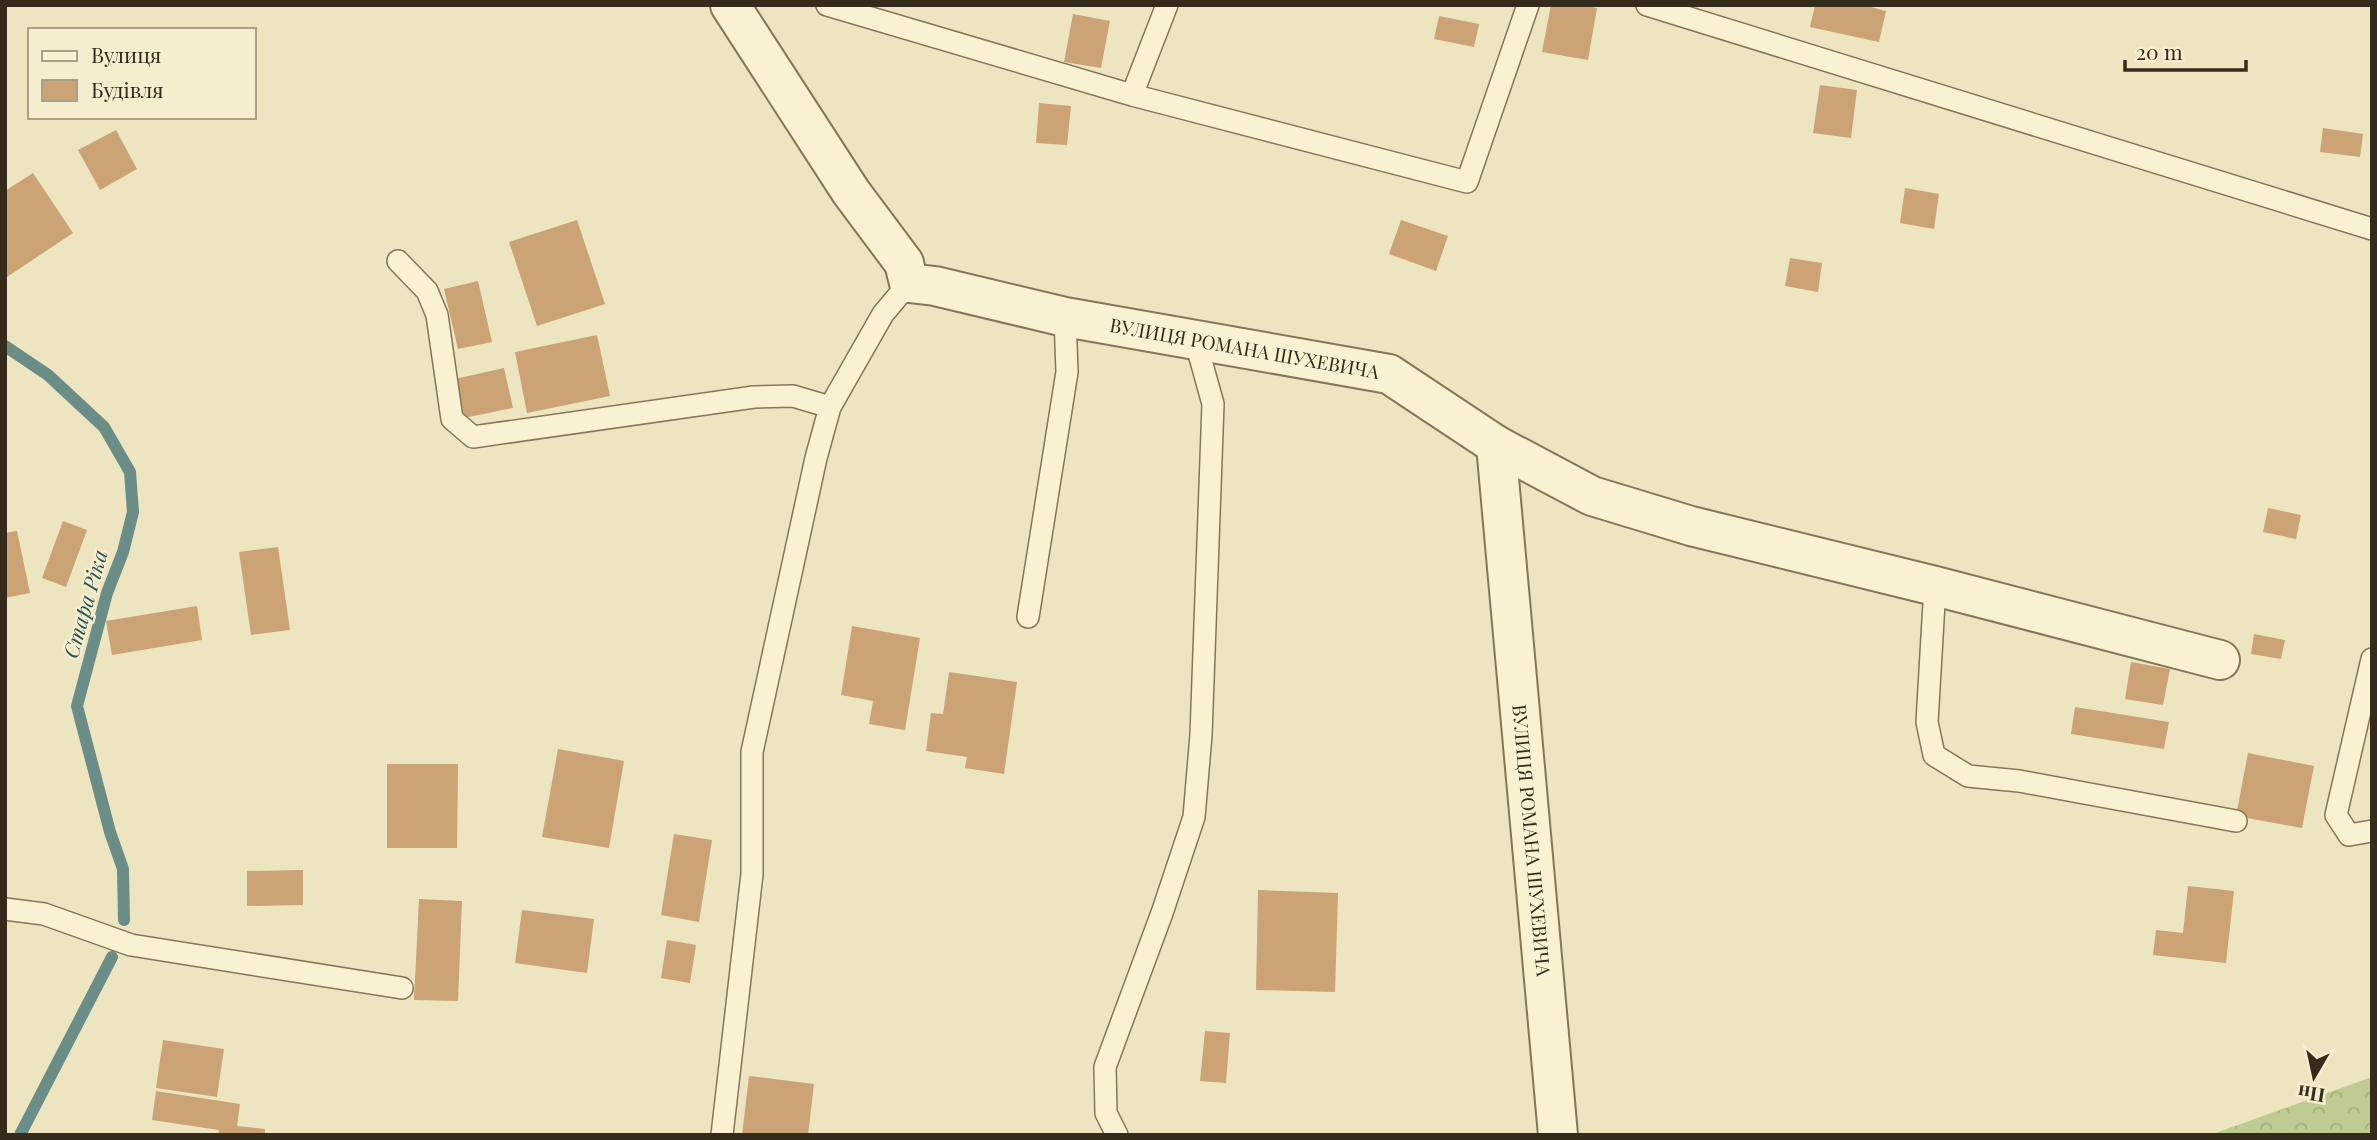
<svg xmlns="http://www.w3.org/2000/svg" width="2377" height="1140" font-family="'Playfair Display',serif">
  <defs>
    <pattern id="forest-crowns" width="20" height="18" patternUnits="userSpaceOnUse" patternTransform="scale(1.75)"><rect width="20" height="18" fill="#becb93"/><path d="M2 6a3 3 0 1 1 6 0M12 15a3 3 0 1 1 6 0" fill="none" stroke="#a4ae7e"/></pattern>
  </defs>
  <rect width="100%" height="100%" fill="#ede5bf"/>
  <path fill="url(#forest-crowns)" d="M2372,1077v58h-162z"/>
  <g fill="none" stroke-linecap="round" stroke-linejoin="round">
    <path stroke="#6a8d88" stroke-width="12" d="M5,346l43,29 56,52 26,45 3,40 -10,40 -16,41 -30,113 33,126 13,37 1,51
      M20,1135l92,-178"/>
  </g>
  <path fill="#cba375" d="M1551,5h31l15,3 -9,52 -46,-8z
    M1815,5h48l23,6 -7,31 -69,-15z
    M1073,14l37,7 -9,47 -37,-6z
    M1439,16l40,8 -5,23 -40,-8z
    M1820,85l37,5 -6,48 -38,-5z
    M1039,103l32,3 -4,39 -31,-2z
    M2323,128l40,6 -3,23 -40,-5z
    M116,130l21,39 -37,21 -22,-40z
    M33,173l40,60 -66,44 -2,-3v-83z
    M1905,188l34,6 -5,35 -34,-6z
    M577,220l28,84 -68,22 -28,-84z
    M1401,220l47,16 -12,35 -47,-17z
    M1790,258l32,5 -4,29 -33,-6z
    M478,281l14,61 -34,7 -14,-60z
    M597,335l13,61 -83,17 -12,-61z
    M504,368l9,40 -49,10 -9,-39z
    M2268,508l33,7 -5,24 -33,-7z
    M63,521l24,9 -21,57 -24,-9z
    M17,531l13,62 -25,5v-65z
    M278,547l12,83 -39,5 -12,-83z
    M197,606l5,34 -90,15 -6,-34z
    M852,626l68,12 -15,92 -36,-6 4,-23 -32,-6z
    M2254,634l31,6 -4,19 -30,-5z
    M2131,662l39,7 -7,36 -38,-6z
    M949,672l68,10 -13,92 -39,-6 2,-11 -41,-6 5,-38 12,1z
    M2075,707l94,15 -5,27 -93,-15z
    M558,749l66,12 -15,87 -67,-11z
    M2248,753l66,13 -12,62 -66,-12z
    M387,764h71l-1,84h-70z
    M674,834l38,6 -13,82 -38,-7z
    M303,870v35l-56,1v-35z
    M2188,886l46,5 -8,72 -73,-8 3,-25 27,3z
    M1258,890l80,3 -3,99 -79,-2z
    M419,899l43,2 -4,100 -44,-1z
    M522,910l72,9 -7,54 -72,-10z
    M667,940l29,5 -6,38 -29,-5z
    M1205,1031l25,2 -4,50 -26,-2z
    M163,1040l61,9 -7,48 -61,-9z
    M749,1076l65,8 -6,51h-66z
    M156,1091l84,13 -3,22 28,3v6h-47l1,-5 -67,-10z"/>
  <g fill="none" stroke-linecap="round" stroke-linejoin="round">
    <defs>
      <path id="lane" d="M827,5l305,90 35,-90
        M1647,5l725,224
        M1132,95l335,87 61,-177
        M398,261l29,30 10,24 15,104 21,18 281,-40 39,-1 37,11
        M1935,586l-8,136 7,33 34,21 51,5 217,40
        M1028,617l39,-245 -2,-55
        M2372,659l-36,156 13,20 23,-4
        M5,909l39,5 87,31 271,43
        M722,1135l30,-261v-122l64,-294 14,-51 53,-93 26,-31
        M1117,1135l-11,-22 -1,-46 57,-154 32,-96 7,-82 12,-331 -18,-65"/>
      <g id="street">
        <path id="s1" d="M730,5l121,187 53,71 5,20 26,3 130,31 324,57 107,71 96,51 99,30 244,60 285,74"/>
        <path id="s2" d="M1496,445l62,690"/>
      </g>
    </defs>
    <use href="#lane" stroke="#867658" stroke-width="24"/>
    <use href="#street" stroke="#867658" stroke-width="42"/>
    <use href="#lane" stroke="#f8f1d2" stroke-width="21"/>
    <use href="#street" stroke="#f8f1d2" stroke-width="38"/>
  </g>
  <g text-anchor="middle" stroke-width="5" stroke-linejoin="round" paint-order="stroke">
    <g font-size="19" fill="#352b1c" stroke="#f5eece">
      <text dy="7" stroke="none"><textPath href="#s1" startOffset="674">ВУЛИЦЯ РОМАНА ШУХЕВИЧА</textPath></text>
      <text dy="7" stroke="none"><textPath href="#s2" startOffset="397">ВУЛИЦЯ РОМАНА ШУХЕВИЧА</textPath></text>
    </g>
    <g font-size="21" font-style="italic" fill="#2b5355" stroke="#f5eece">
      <text transform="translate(86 604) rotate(-74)" y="7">Стара Ріка</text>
    </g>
  </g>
  <rect width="2377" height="1140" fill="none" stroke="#352b1c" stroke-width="14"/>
  <rect x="28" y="28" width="228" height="91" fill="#f5eece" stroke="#a8a087" stroke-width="2"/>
  <rect x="42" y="51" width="35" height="10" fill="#f8f1d2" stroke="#a8a087" stroke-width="2"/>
  <text x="91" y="63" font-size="21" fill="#352b1c">Вулиця</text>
  <rect x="42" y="80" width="35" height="21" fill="#cba375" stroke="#a8a087" stroke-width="2"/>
  <text x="91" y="98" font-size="21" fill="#352b1c">Будівля</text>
  <g transform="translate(2314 1077) rotate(189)" stroke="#f5eece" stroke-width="5" paint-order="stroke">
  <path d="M0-5L12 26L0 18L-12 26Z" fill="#352b1c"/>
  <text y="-10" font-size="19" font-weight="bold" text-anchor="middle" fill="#352b1c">Пн</text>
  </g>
  <path d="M2125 60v10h121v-10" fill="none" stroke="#352b1c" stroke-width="3.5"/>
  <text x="2136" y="60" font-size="21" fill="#352b1c" stroke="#f5eece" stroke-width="5" paint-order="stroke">20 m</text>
</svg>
